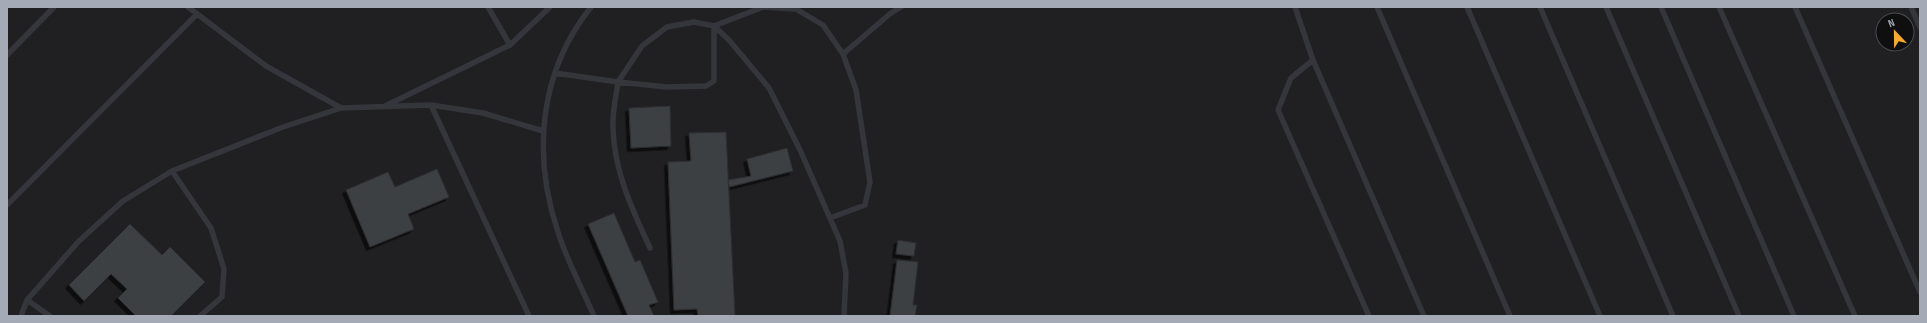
<svg xmlns="http://www.w3.org/2000/svg" width="1927" height="323" font-family="'Sofia Sans Condensed',sans-serif">
  <defs>
    <filter id="shadow"><feDropShadow dx="-3.5" dy="3.5" stdDeviation="0" flood-color="#0009"/></filter>
  </defs>
  <rect width="100%" height="100%" fill="#141415"/>
  <path fill="#202022" fill-rule="evenodd" d="M7,7h1913v309h-1913zM1883,20h24v24h-24z"/>
  <path fill="#3d3f42" stroke="#2d2e31" filter="url(#shadow)" d="M670,106l1,40 -40,2 -2,-40z
    M726,132l9,184h-37l-1,-7 -23,1 -6,-148 23,-1 -2,-28z
    M787,148l6,23 -64,16 -1,-7 23,-4 -4,-17z
    M437,169l12,28 -41,17 6,15 -44,18 -24,-57 42,-18 7,15z
    M614,213l21,49 5,-2 18,42 -9,3 5,11h-26l-40,-92z
    M130,224l32,31 8,-8 35,35 -34,34h-35l-18,-18 9,-9 -16,-15 -27,27 -15,-16z
    M898,240l18,3 -2,13 -18,-2z
    M897,260l21,2 -5,43h4l-2,11h-25z"/>
  <g fill="none" stroke-linecap="round" stroke-linejoin="round">
    <path stroke="#34363b" stroke-width="5.5" d="M188,7l78,59 75,42
      M488,7l22,38
      M591,7c-52,65 -59,148 -33,225 9,29 24,56 36,84
      M1295,7l18,53 111,256
      M1377,7l133,309
      M1467,7l133,309
      M1540,7l133,309
      M1606,7l133,309
      M1661,7l133,309
      M1719,7l136,309
      M1795,7l125,285
      M1911,7l9,20
      M843,54l48,-41 10,-6
      M7,55l47,-48
      M1313,60l-22,18 -13,32 91,206
      M555,73l63,9 24,-36 25,-19 27,-5 20,4 15,14 40,48 31,62 40,91 6,32 -2,43
      M431,105l98,211
      M385,106l125,-61 40,-38
      M172,171l39,57 13,41 -2,28 -22,19
      M7,205l190,-191
      M650,248c-18,-39 -36,-77 -37,-120 -1,-15 3,-31 5,-46l49,5 39,-1 8,-5v-55l49,-19 33,2 27,16 20,29 13,36 14,92 -5,23 -35,13
      M27,300l23,16
      M21,316l6,-16 52,-59 44,-40 49,-30 111,-44 58,-19 90,-3 52,8 60,18"/>
  </g>
  <rect width="1927" height="323" fill="none" stroke="#a5abb6" stroke-width="16"/>
  <g transform="translate(1895 32) rotate(338)"><circle r="19" fill="#0f0f10" stroke="#4b4d52"/>
  <path d="M0-3L7 15L0 10L-7 15Z" fill="#f8ac29"/>
  <text y="-6" font-size="11" font-weight="bold" text-anchor="middle" fill="#a5abb6">N</text>
  </g>
</svg>
